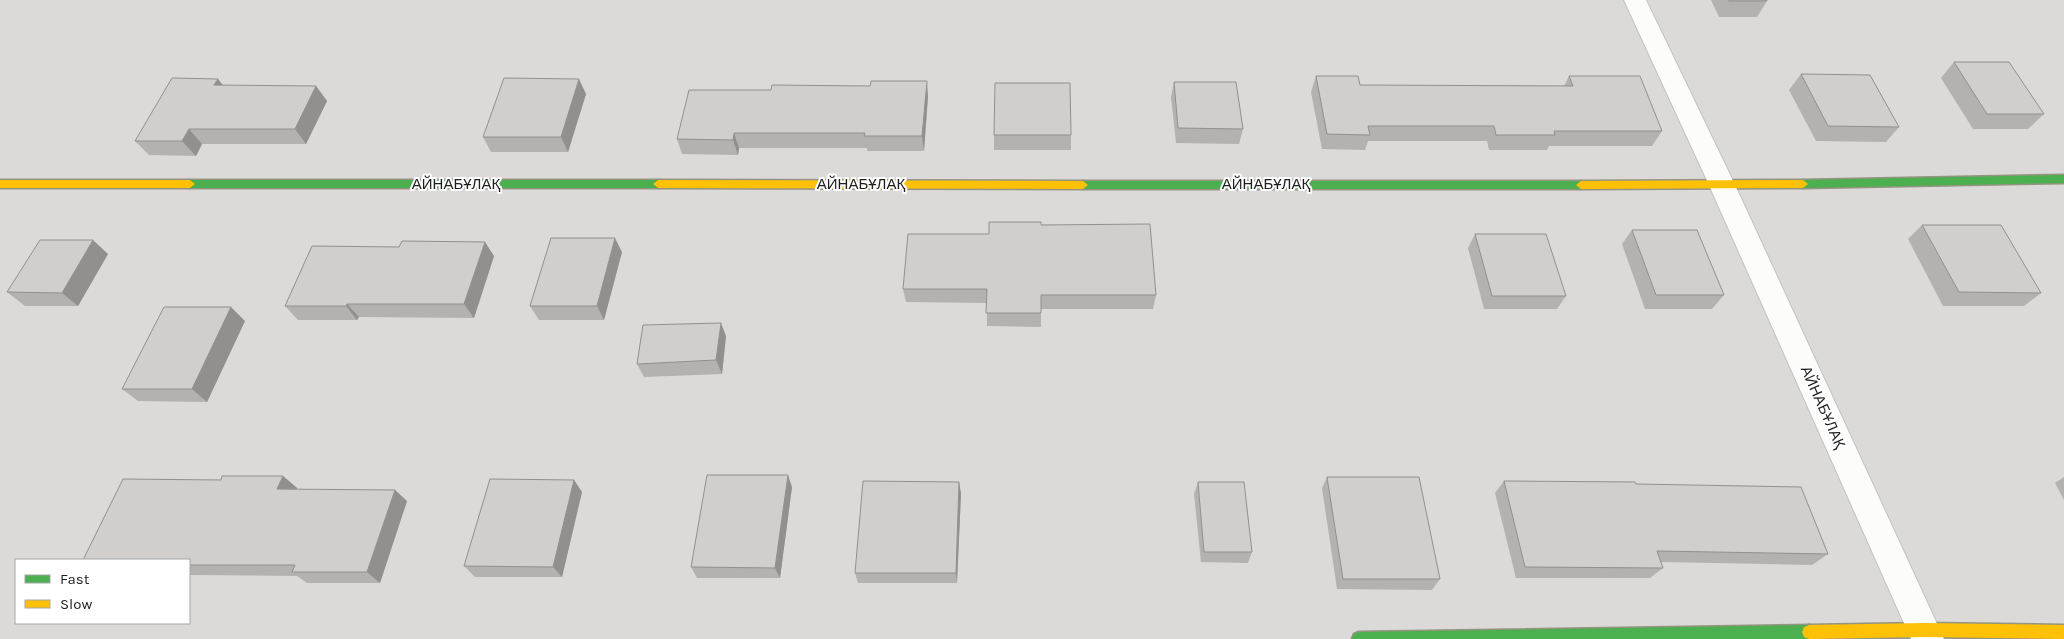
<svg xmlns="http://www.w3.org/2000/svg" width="2064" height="639" font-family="Karla,sans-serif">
  <rect width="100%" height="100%" fill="#eceae7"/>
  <path fill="#dbdad8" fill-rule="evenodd" d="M0,0h2064v639h-2064zM16,560h173v63h-173z"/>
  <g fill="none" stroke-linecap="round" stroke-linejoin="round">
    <defs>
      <path id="street" d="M1624,0h22l89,185 209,454h-33l-202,-454z"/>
      <path id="fast" d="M2064,175v8l-261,5 -5,-4 5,-4z
        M190,180h468l5,4 -5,4h-468l-5,-4z
        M1083,181h498l5,4 -5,4h-498l-5,-4z
        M1809,625l5,2 2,5 -2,5 -5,2h-457l2,-5 5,-2z"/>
      <path id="slow" d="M0,180h190l5,4 -5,4h-190z
        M658,180l425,1 5,4 -5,4 -425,-1 -5,-4z
        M1803,180l5,4 -5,4 -222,1 -5,-4 5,-4z
        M1924,623l140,2v14l-140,-2 -115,2 -5,-2 -2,-5 2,-5 5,-2z"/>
    </defs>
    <use href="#street" stroke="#c3c2c1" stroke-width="2"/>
    <use href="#fast" stroke="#949480" stroke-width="3"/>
    <use href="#slow" stroke="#949480" stroke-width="3"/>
    <use href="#street" fill="#fcfcfb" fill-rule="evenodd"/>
    <use href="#fast" fill="#4caf50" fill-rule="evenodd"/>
    <use href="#slow" fill="#ffc107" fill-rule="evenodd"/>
  </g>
  <path fill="#b4b1af" d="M1711,0h56v1l-10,16h-38z
    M1954,62l90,52 -16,15h-55l-32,-51z
    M1801,74l98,53 -13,15 -70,-1 -27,-51z
    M1316,76l44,9 204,1 5,-10 93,55 -10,15h-103l-2,4h-58l-2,-9h-119l-3,9 -43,-1 -11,-57z
    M218,79l5,7h93l11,15 -21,43h-104l-6,12 -47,-1 -14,-14z
    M1174,82l69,47 -4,15 -63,-1 -5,-46z
    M586,94l-18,58h-77l-8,-15z
    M928,96l-4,55h-57v-3h-128l-1,7 -56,-1 -5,-15z
    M994,135h77v15h-77z
    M1041,225l115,70 -3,14h-112v18l-54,-1v-23l-81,-1 -3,-13 86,-55z
    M1922,225l119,68 -17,13h-81l-35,-67z
    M1632,230l92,65 -12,14h-67l-23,-65z
    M1475,234l91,62 -9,13h-73l-16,-61z
    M622,252l-18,68h-65l-9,-14z
    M108,254l-30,52h-53l-18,-14z
    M494,256l-20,62 -115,-1 -2,3h-59l-13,-14z
    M245,321l-38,81 -69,-1 -16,-12z
    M726,336l-4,38 -78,3 -7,-13z
    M283,476l14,12 -1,2h99l12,11 -27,82h-73l-10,-7 -108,-1v-15l32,-80z
    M1327,477l113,102 -8,11 -95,-1 -15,-101z
    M2064,477v23l-9,-17z
    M574,480l8,12 -20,85h-87l-11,-11z
    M1504,481l132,3 192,70 -16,11 -151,-3 2,6 -13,10h-134l-21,-85z
    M959,482l2,12 -4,89h-99l-3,-10z
    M1198,482l54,70 -4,11 -47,-1 -7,-68z
    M792,487l-12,91h-83l-6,-11z"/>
  <path fill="#92908f" d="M218,79l12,15 -16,-9z
    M579,79l7,15 -18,58 -7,-15z
    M927,81l1,15 -4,55 -2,-15z
    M316,86l11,15 -21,43 -11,-15z
    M189,129l13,15 -6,12 -14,-15z
    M734,133l5,15 -1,7 -5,-15z
    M615,238l7,14 -18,68 -7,-14z
    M93,240l15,14 -30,52 -16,-13z
    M485,242l9,14 -20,62 -10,-14z
    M347,304l12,13 -2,3 -11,-14z
    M231,307l14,14 -38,81 -15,-13z
    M721,323l5,13 -4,38 -6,-14z
    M788,475l4,12 -12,91 -5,-10z
    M283,476l14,12 -5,13 -15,-12z
    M574,480l8,12 -20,85 -9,-10z
    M959,482l2,12 -4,89 -1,-10z
    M395,490l12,11 -27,82 -13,-11z"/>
  <path fill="#d1cecc" stroke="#92908f" d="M1729,0h38v1h-38z
    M1954,62h55l35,52h-57z
    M1801,74l69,1 29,52 -71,-1z
    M1316,76h42l2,9 213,1 -4,-10h71l22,55h-108l1,4h-59l-2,-9h-126l2,9 -43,-1z
    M172,78l46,1 -4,6 102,1 -21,43h-106l-7,12h-47z
    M504,78l75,1 -18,58h-78z
    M871,81h56l-5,55h-58l1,-3h-131l-1,7 -56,-1 12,-49h82l1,-5 98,1z
    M1174,82h62l7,47 -65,-1z
    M995,83h75l1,52h-77z
    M989,222h52v3l109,-1 6,71h-115v18h-55l1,-24h-84l5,-55h81z
    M1922,225h79l40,68 -82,-1z
    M1632,230h65l27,65h-68z
    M1475,234h71l20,62h-74z
    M551,238h64l-18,68h-67z
    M40,240h53l-31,53 -55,-1z
    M402,241l83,1 -21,62h-117l-1,2h-61l27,-60 87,1z
    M164,307h67l-39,82h-70z
    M721,323l-5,37 -79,4 6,-39z
    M707,475h81l-13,93 -84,-1z
    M222,476h61l-6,13 118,1 -28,82h-75l3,-7h-106v-5h-106l40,-81 98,1z
    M1327,477h92l21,102h-97z
    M490,479l84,1 -21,87 -89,-1z
    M863,481l96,1 -3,91h-101z
    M1504,481l131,1 1,2 165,3 27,67 -171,-3 6,17 -138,-1z
    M1198,482h46l8,70h-48z"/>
  <g text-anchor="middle" stroke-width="4" stroke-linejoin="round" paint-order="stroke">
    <g font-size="15" fill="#1e1e1e" stroke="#fff">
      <text x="456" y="189">АЙНАБҰЛАҚ</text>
      <text x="861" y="189">АЙНАБҰЛАҚ</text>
      <text x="1266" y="189">АЙНАБҰЛАҚ</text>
      <text transform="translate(1823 407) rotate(66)" y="5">АЙНАБҰЛАҚ</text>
    </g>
  </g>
  <rect x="15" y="559" width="175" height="65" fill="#ffffff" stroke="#a5a5a5"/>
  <rect x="25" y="575" width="25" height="8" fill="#4caf50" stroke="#a5a5a5"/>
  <text x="60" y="584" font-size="15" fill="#1e1e1e">Fast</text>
  <rect x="25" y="600" width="25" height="8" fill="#ffc107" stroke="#a5a5a5"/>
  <text x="60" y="609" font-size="15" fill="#1e1e1e">Slow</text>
</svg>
